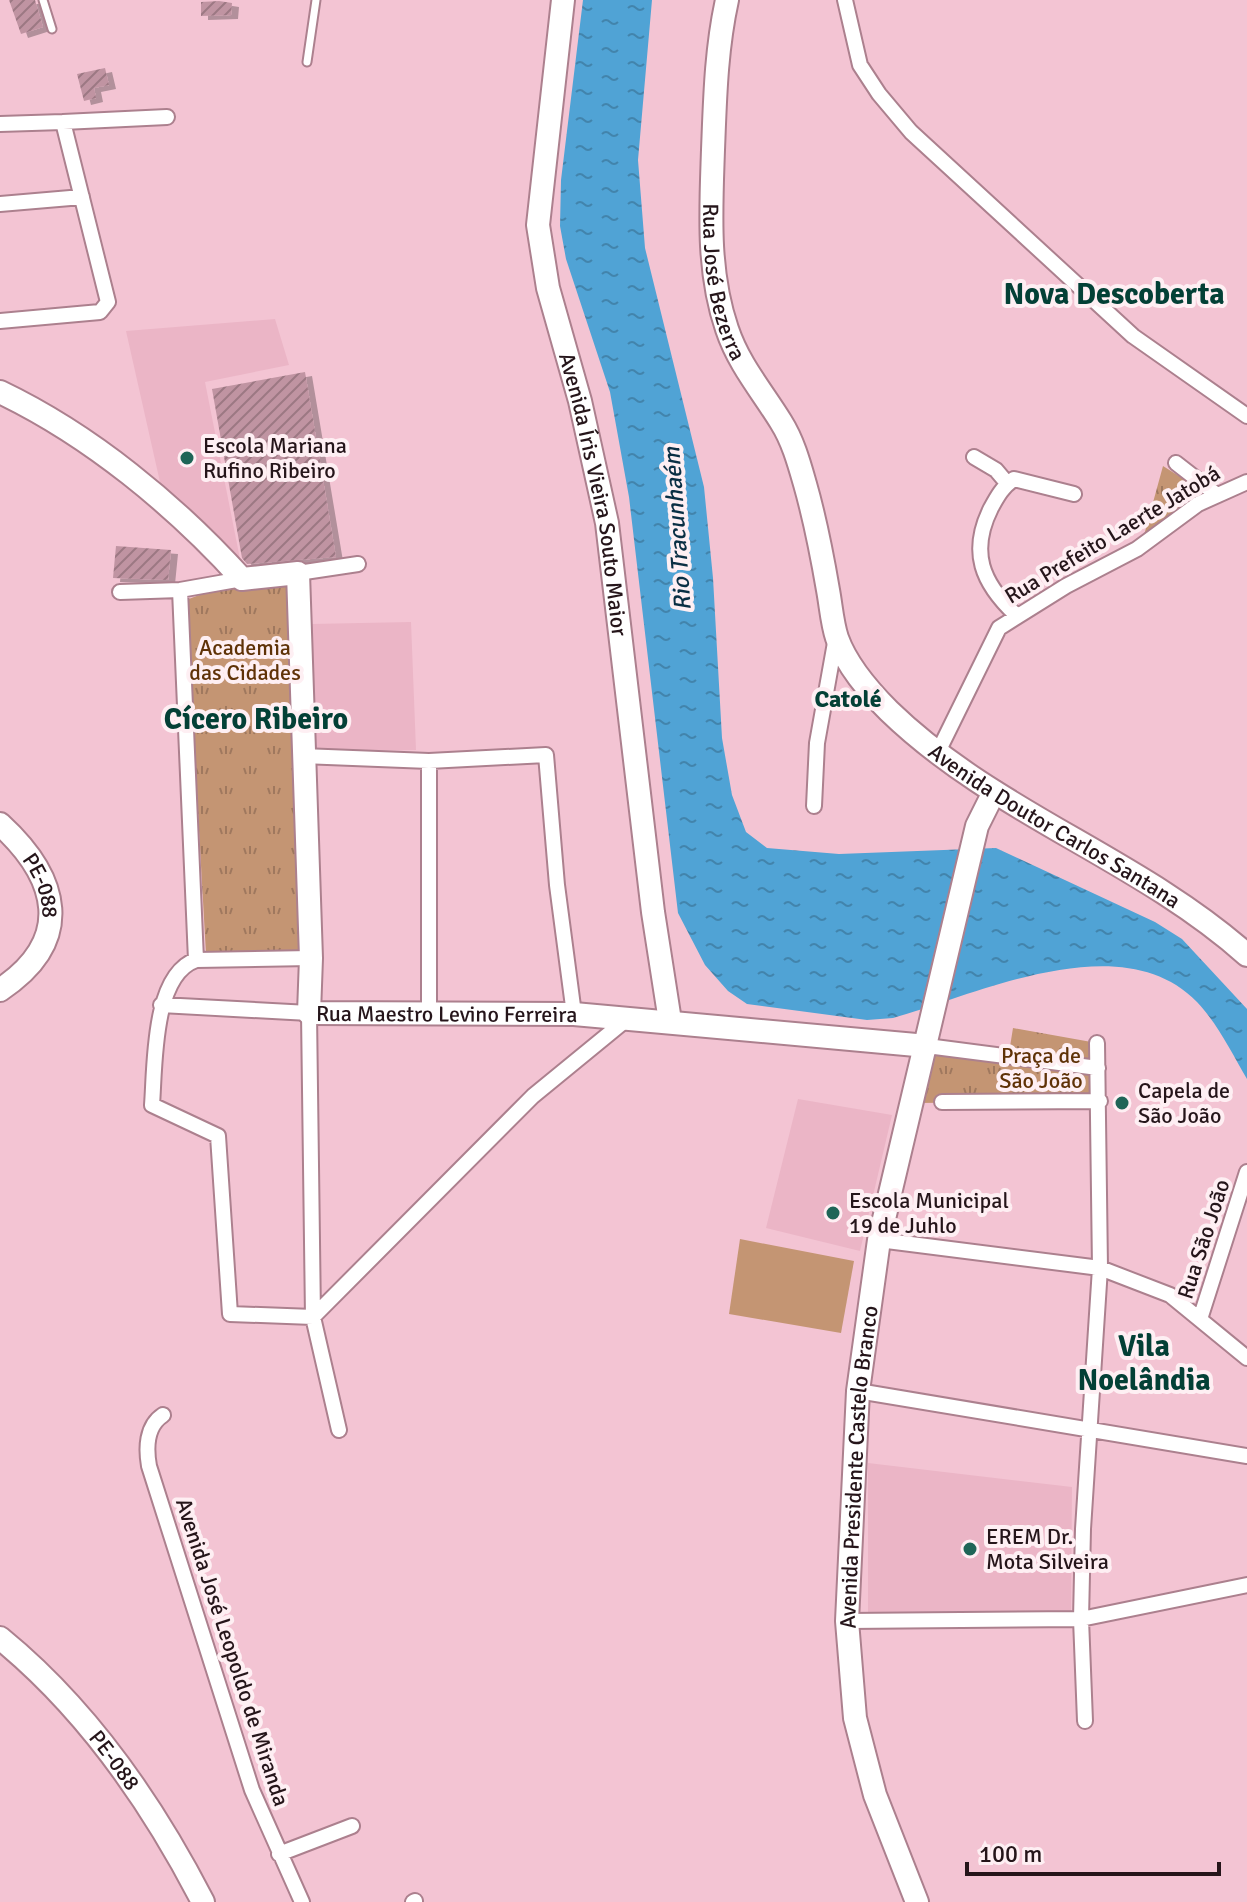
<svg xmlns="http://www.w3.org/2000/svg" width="1247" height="1902" font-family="Signika,sans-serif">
  <defs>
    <pattern id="park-tufts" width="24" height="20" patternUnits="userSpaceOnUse" patternTransform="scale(2)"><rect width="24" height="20" fill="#c49573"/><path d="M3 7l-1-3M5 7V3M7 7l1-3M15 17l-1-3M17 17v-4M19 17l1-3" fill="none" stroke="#9f785e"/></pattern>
    <pattern id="water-ripples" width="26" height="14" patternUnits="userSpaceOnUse" patternTransform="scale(2)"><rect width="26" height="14" fill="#50a3d5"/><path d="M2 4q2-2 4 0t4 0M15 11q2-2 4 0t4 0" fill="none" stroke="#4284ac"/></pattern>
    <pattern id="building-hatch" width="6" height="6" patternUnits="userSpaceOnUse" patternTransform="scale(2)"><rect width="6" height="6" fill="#c094a2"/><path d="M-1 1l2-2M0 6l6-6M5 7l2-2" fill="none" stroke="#9c7883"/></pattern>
    <filter id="shadow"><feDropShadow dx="7" dy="4" stdDeviation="0" flood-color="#0004"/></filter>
  </defs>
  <rect width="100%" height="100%" fill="#f3c4d3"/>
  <path fill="#ebb5c6" d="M275,319l14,46 -84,17 35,177 -78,-68 -36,-160z
    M411,622l5,128 -101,1 -4,-127z
    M798,1099l94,16 -32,136 -94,-23z
    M868,1463l204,24 -1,124 -203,2z"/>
  <path fill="url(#park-tufts)" d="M1163,466l38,24 -58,49z
    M298,573l13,385 -105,-4 -20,-354 56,-21z
    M1013,1028l84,15 3,58 -184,2 13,-57 79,13z"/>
  <path fill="#c49573" d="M740,1239l114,22 -13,72 -112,-19z"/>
  <path fill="url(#water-ripples)" d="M583,0h69l-14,160 7,88 59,239 9,91 9,160 10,57 14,37 21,16 72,6 157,-6 159,74 27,17 65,70v70c-15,-26 -30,-56 -50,-77 -75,-78 -219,-8 -304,16l-26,2 -120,-16 -19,-13 -23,-26 -27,-52 -49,-416 -19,-105 -44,-133 -6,-33 1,-46z"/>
  <path fill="url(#building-hatch)" filter="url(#shadow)" d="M9,0h26l8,27 -22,7z
    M219,1l13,2 -1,12 -30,1v-14z
    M105,68l4,17 -15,3 2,10 -12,3 -7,-27z
    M305,372l31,185 -89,7 -5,-6 -30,-169z
    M116,546l55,4 -3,30 -55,-2z"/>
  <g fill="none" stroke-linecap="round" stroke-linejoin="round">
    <defs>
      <path id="lane" d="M43,0l9,29
        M307,62l9,-62"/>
      <path id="street" d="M845,0l15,65 19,29 32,38 222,204 114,80
        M63,122l104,-5
        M0,124l63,-2 45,180 -8,10 -100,9
        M0,204l82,-7
        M974,457l22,13 11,13
        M1176,463l41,32
        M298,573l60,-9
        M180,590l16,370
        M120,592l60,-2 62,-11
        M1016,615c-34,-32 -47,-63 -25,-107 6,-11 12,-22 23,-29l60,15
        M937,754l62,-126 67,-42 71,-37 61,-45 49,-22
        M302,756l127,5 117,-6 11,130 17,129
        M429,761v253
        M814,806l3,-63 19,-106
        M311,958l-115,2c-44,15 -41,108 -44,145l66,31 12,178 83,3 220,-221 94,-77
        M161,1005l148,8 4,304 26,113
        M927,1046l171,22
        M942,1102l158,-1
        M879,1240l221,28 70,27 77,63
        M1200,1319l47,-147
        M858,1391l389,65
        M163,1415c-17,11 -17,34 -14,51l103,324 50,112
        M847,1621l234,-2 166,-34
        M1085,1721l-4,-102 2,-90 17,-261 -3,-225
        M279,1854l73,-28
        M413,1902l2,-1"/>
      <g id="secondary">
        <path id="s1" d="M563,0l-25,225 10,63 32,113 27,122 46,389 17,109"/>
        <path id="s2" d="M727,0c-11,50 -12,99 -14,150 -2,60 -6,121 14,179 12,36 35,62 54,93 12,19 18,41 24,62 10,35 17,71 23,106 3,16 4,33 9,48 10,28 31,52 52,73 105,102 249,147 358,244"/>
        <path id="s3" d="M0,392c90,43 175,113 242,187l56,-6 13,385 -2,55 265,1 353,32"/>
        <path id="s4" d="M0,824c59,54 75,116 0,166"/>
        <path id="s5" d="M0,1638c87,71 152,165 203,264"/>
        <path id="s6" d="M917,1902l-42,-107 -20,-77 -8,-97 11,-230 21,-151 98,-414 17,-34"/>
      </g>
    </defs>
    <use href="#lane" stroke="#ac808e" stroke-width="11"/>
    <use href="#street" stroke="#ac808e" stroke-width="18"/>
    <use href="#secondary" stroke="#ac808e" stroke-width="26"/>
    <use href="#lane" stroke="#fff" stroke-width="7"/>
    <use href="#street" stroke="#fff" stroke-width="14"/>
    <use href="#secondary" stroke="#fff" stroke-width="22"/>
  </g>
  <g fill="#1f6557" stroke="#feeff3" stroke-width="3">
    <circle cx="187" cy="458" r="8"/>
    <circle cx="1122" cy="1103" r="8"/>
    <circle cx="833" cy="1213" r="8"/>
    <circle cx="970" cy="1549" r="8"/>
  </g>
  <g text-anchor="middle" stroke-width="8" stroke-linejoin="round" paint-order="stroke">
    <g font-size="22" fill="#25151a" stroke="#feeff3">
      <text dy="8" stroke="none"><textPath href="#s2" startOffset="284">Rua José Bezerra</textPath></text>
      <text dy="8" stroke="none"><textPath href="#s1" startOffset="502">Avenida Íris Vieira Souto Maior</textPath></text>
      <text transform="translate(1112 534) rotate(-31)" y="8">Rua Prefeito Laerte Jatobá</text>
      <text dy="8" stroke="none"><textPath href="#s2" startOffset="956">Avenida Doutor Carlos Santana</textPath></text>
      <text dy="8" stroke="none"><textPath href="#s4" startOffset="76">PE-088</textPath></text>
      <text dy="8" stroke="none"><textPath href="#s3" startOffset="942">Rua Maestro Levino Ferreira</textPath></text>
      <text transform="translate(1203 1239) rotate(-72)" y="8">Rua São João</text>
      <text dy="8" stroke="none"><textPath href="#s6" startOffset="446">Avenida Presidente Castelo Branco</textPath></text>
      <text transform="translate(233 1652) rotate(72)" y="8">Avenida José Leopoldo de Miranda</text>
      <text dy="8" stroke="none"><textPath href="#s5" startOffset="168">PE-088</textPath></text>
    </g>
    <g font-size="22" fill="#25151a" stroke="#feeff3" text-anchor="start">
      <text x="203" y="453">Escola Mariana<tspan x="203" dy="25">Rufino Ribeiro</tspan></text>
      <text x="1138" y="1098">Capela de<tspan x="1138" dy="25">São João</tspan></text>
      <text x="849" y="1208">Escola Municipal<tspan x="849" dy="25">19 de Juhlo</tspan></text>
      <text x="986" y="1544">EREM Dr.<tspan x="986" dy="25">Mota Silveira</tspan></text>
    </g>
    <g font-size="22" fill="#5f3207" stroke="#feeff3">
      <text x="245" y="655">Academia<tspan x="245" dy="25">das Cidades</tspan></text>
      <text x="1041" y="1063">Praça de<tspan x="1041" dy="25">São João</tspan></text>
    </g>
    <g font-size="24" font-style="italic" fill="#0a2f44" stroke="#feeff3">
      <text transform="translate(677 529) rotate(-94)" y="8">Rio Tracunhaém</text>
    </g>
    <g font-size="24" font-weight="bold" fill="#034036" stroke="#feeff3">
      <text x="848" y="707">Catolé</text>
    </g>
    <g font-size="30" font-weight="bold" fill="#034036" stroke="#feeff3">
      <text x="1114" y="304">Nova Descoberta</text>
      <text x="256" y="729">Cícero Ribeiro</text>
      <text x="1144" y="1356">Vila<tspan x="1144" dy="34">Noelândia</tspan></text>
    </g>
  </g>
  <path d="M967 1862v12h252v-12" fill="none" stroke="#25151a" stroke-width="4"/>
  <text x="979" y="1862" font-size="24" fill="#25151a" stroke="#feeff3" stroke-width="6" paint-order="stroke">100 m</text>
</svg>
